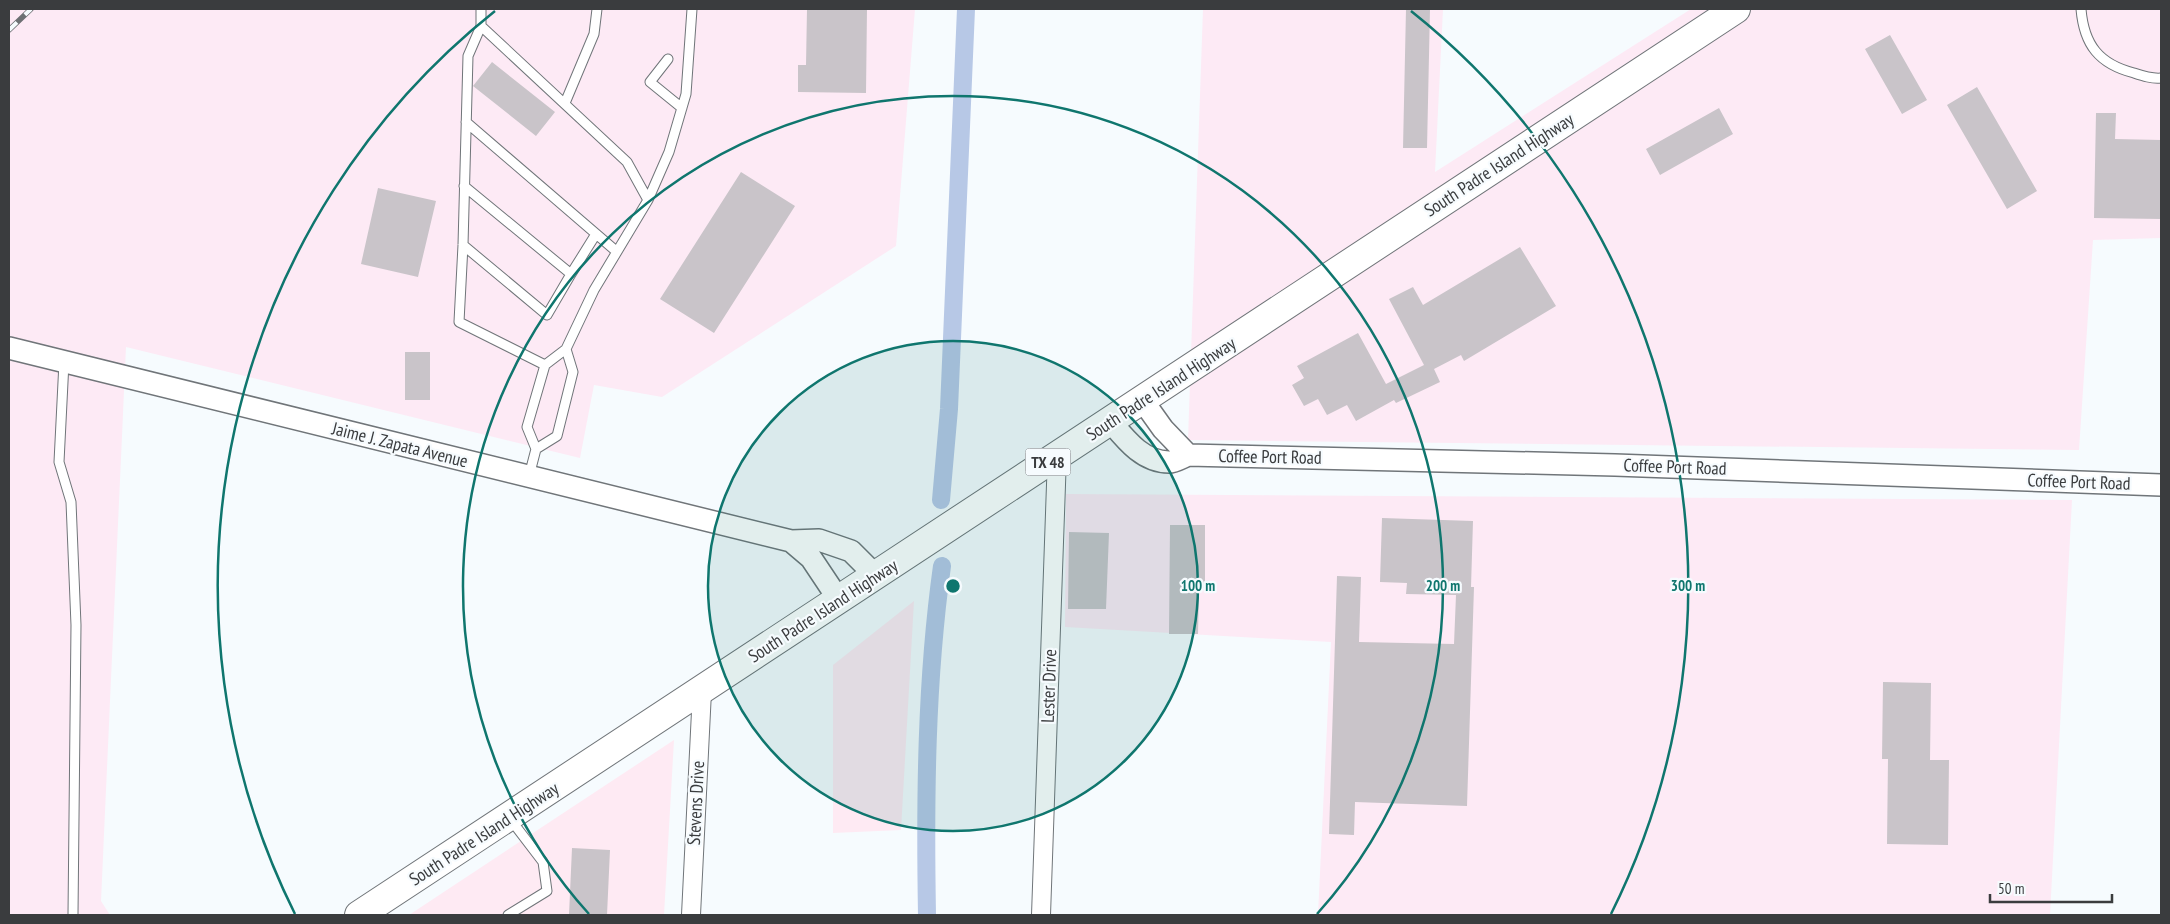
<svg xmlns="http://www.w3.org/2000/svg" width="2170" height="924" font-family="'PT Sans Narrow',sans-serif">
  <rect width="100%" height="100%" fill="#f6fbfe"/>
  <path fill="#feeaf3" d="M914,601l-13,229 -68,3v-168z
    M674,740l-10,175h-255z"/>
  <path fill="#fdeaf5" d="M9,9h906l-19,237 -234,151 -68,-12 -14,73 -454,-111 -25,554 9,14h-101z
    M1203,9h240l-8,163 256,-163h470v229l-68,2 -14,210 -891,-10z
    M1066,494l1006,6 -22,415h-732l13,-273 -266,-15z"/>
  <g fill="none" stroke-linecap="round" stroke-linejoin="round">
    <path stroke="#b7c8e6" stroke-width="18" d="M941,500l8,-91 17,-400
      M927,915c-2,-116 -1,-234 15,-349"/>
  </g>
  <path fill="#c9c4c9" d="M807,9h60l-1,84 -68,-1v-27h8z
    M1406,9h24l-3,139h-24z
    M1890,35l37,65 -25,14 -37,-65z
    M492,62l63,50 -19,24 -63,-50z
    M1977,87l60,104 -30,18 -60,-104z
    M1719,108l14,26 -73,41 -14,-26z
    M2096,113h20l-1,26 46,1v79l-67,-1z
    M741,172l54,34 -81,127 -54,-34z
    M378,188l58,13 -18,76 -57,-13z
    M1520,247l36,59 -92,55 -3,-6 -27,14 6,13 -44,21 -2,-3 -38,21 -9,-16 -20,10 -9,-16 -14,7 -12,-21 12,-7 -7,-12 61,-33 28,51 38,-19 -35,-66 24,-12 10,18z
    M405,352h25v48h-25z
    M1382,518l91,3 -2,66h3l-7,219 -112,-4 -1,33 -25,-1 8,-258 24,1 -2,65 95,2 2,-49 -50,-1 1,-11 -27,-1z
    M1170,525h35v63h-6l-1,46h-29z
    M1069,532l40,1 -3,76h-38z
    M1883,682l48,1 -1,77h19l-1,85 -61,-1 1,-85h-6z
    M572,848l38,2 -3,65h-38z"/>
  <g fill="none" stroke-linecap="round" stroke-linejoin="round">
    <defs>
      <path id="service" d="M481,9v17l146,136 21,38 -54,90 -28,59 -21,16 -18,62 9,22 -7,27
        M2081,9c3,36 18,55 53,64 9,3 18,6 27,5
        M481,26l-13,30 -5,189 -4,77 86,43
        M668,59l-18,23 32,26
        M565,103l29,-69 3,-25
        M466,122l150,129
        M648,200l21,-48 17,-58 6,-85
        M463,245l84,70 24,-41 -107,-88
        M571,274l25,-40
        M64,362l-5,100 12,40 5,123 -3,290
        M536,449l21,-13 16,-64 -7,-23
        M508,915l39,-24 -4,-29 -32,-42"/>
      <path id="minor" d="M691,915l11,-224
        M1041,915l16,-459"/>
      <path id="tertiary" d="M9,348l782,193 28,-1 32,11 25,25
        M1143,401l20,28 25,26
        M1111,422c15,18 32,40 58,40 6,0 14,-5 19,-7l427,10 546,20
        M791,541l20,17 28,42"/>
      <path id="primary" d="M359,915l1377,-906"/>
    </defs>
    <use href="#service" stroke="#707579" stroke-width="11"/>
    <use href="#minor" stroke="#707579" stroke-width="20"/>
    <use href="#tertiary" stroke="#707579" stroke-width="24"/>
    <use href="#primary" stroke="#707579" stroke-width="30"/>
    <use href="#service" stroke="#fff" stroke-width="9"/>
    <use href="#minor" stroke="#fff" stroke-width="18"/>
    <use href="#tertiary" stroke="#fff" stroke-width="21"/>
    <use href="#primary" stroke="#fff" stroke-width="28"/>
    <defs>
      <path id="rail" d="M9,30l22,-21"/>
    </defs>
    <use href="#rail" stroke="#6d7073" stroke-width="5.5"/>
    <use href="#rail" stroke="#f6fbfe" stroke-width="4" stroke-dasharray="11" stroke-linecap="butt"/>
  </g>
  <circle cx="953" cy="586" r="245" fill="#0f766e" fill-opacity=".12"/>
  <g fill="none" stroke="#0f766e" stroke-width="2.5">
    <circle cx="953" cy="586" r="245"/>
    <path d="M589 914A490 490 0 1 1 1317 914"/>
    <path d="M295 914A735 735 0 0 1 495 11M1411 11A735 735 0 0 1 1611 914"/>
  </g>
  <g text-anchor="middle" stroke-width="4.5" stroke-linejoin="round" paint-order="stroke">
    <rect fill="#f6fbfe" stroke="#727578" stroke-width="1" x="1025.5" y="448.5" width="45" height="27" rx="4"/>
    <g font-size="16" font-weight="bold" fill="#3a3c3e">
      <text x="1048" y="468">TX 48</text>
    </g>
    <g font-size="18" fill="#3a3c3e" stroke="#f6fbfe">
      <text transform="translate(1499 165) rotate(-33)" y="6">South Padre Island Highway</text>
      <text transform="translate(1161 389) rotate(-33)" y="6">South Padre Island Highway</text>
      <text transform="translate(400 445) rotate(14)" y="6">Jaime J. Zapata Avenue</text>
      <text transform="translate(1270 457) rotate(1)" y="6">Coffee Port Road</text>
      <text transform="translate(1675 467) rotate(2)" y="6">Coffee Port Road</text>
      <text transform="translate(2079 482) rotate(2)" y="6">Coffee Port Road</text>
      <text transform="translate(823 611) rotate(-33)" y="6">South Padre Island Highway</text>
      <text transform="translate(1049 686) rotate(-88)" y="6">Lester Drive</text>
      <text transform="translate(696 803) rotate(-87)" y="6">Stevens Drive</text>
      <text transform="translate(484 834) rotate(-33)" y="6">South Padre Island Highway</text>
    </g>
  </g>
  <circle cx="953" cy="586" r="8" fill="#0f766e" stroke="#f6fbfe" stroke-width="2.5"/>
  <g font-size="15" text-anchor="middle" font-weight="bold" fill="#0f766e" stroke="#f6fbfe" stroke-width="4.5" stroke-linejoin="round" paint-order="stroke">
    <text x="1198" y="591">100 m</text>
    <text x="1443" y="591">200 m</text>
    <text x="1688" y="591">300 m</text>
  </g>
  <rect width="2170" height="924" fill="none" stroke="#3a3c3e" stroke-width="20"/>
  <path d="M1990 894v8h122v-8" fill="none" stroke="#3a3c3e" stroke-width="2.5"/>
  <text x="1998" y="894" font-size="15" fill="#3a3c3e" stroke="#f6fbfe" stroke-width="4" paint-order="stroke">50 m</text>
</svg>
